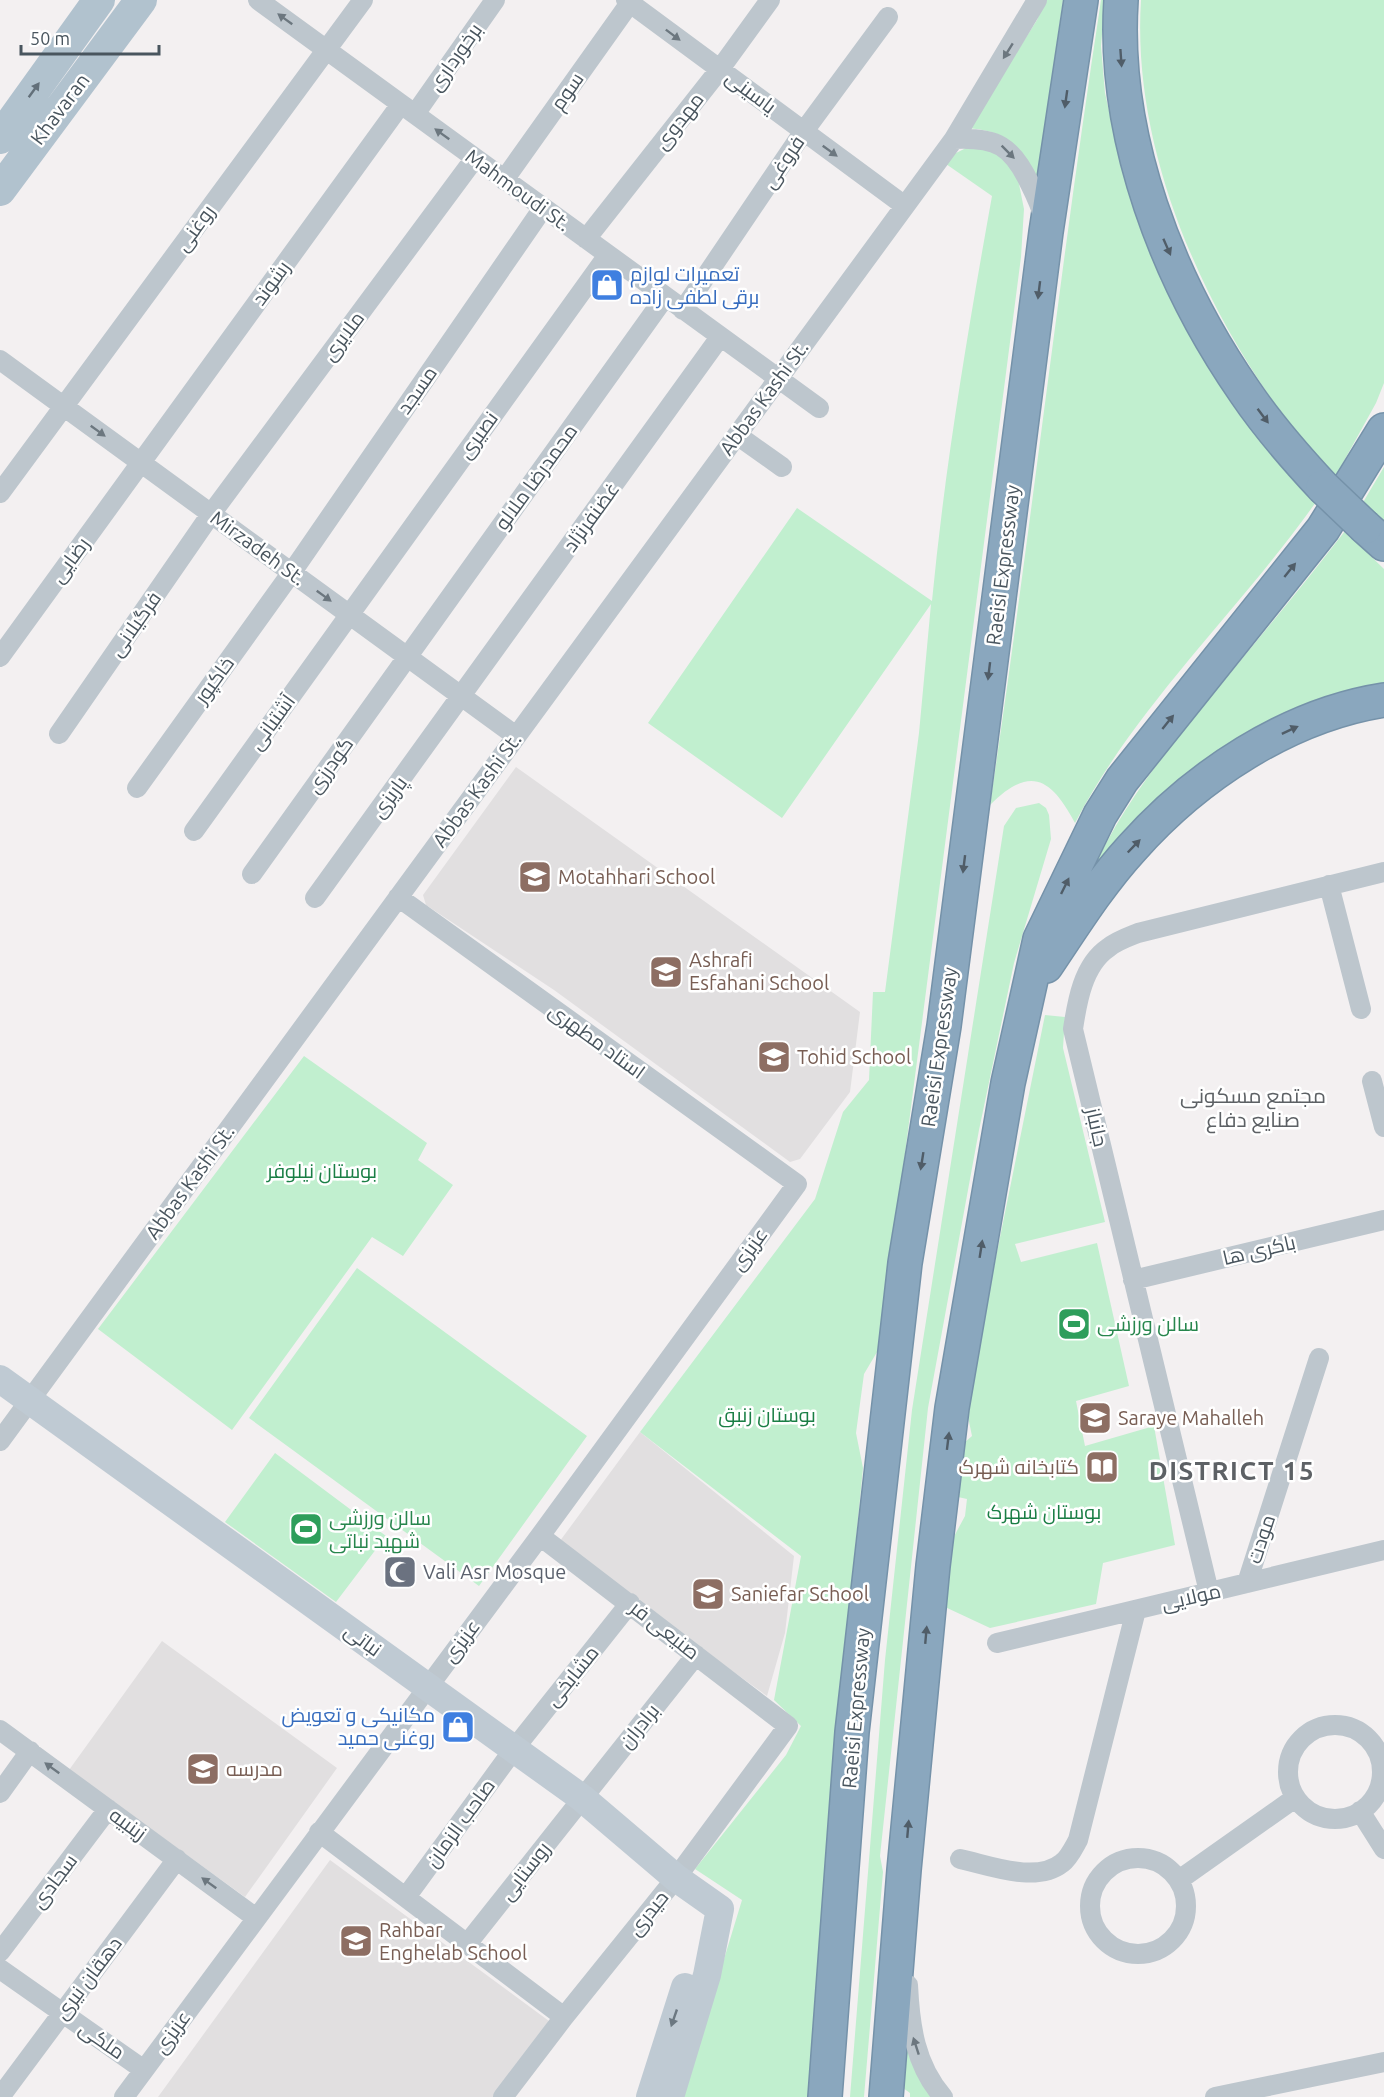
<svg xmlns="http://www.w3.org/2000/svg" width="1384" height="2097" font-family="Ubuntu,Cairo,sans-serif">
  <rect width="100%" height="100%" fill="#f3f0f1"/>
  <path fill="#e1dfe0" d="M516,767l344,245 -10,80 -50,67 -10,3 -236,-172 -128,-85 -3,-10z
    M640,1432l154,124 -9,77 -18,63 -210,-151z
    M162,1641l175,127 -92,129 -176,-127z
    M330,1860l219,161 -55,76h-336z"/>
  <path fill="#c1efcf" d="M1045,0h18l-26,182c-23,-36 -23,-49 -68,-54l68,-108z
    M1101,0h4l-4,46 4,47 14,62 89,208 27,43 81,96c-77,109 -179,202 -241,321 -24,-45 -45,-58 -85,-18 40,-268 70,-537 111,-805z
    M1141,0h243v383l-8,20 -42,76c-110,-124 -204,-309 -193,-479z
    M966,148l24,1 26,20 8,40 -3,48 -141,1090 -16,27 -8,59 7,35 -35,355 -20,274h-126l60,-197 -47,-31 91,-114 15,-29 -27,-26 27,-144 -161,-124 175,-233 28,-87 26,-32 4,-88h12l34,-259 12,-129 -149,214 -134,-95 149,-215 135,93c13,-136 36,-271 60,-405l-46,-32 6,-9z
    M1384,467v57l-22,-20z
    M1345,531l39,38v123l-80,22 -222,183c28,-77 79,-140 131,-203 44,-54 90,-108 132,-163z
    M1039,803l7,5 3,7 2,24 -37,124 -35,167 -51,278 -48,448 3,16 -19,225h-14l35,-437 27,-250 92,-584 12,-18z
    M1045,1015l20,2 -2,31 42,174 -90,22 6,18 76,-19 32,143 -53,15 9,45 69,-20 21,119 -72,18 -7,41 -106,24 -45,-21 6,-65 14,-26 2,-17 -9,-2 6,-54 8,-7 -5,-24 11,-66z
    M304,1056l123,87 -9,17 35,25 -50,71 -31,-19 -140,193 -134,-101z
    M357,1268l230,168 -108,150 -230,-168z
    M275,1453l111,83 -50,66 -111,-80z
    M904,2016l32,81h-26v-4l-7,-5z"/>
  <g fill="none" stroke-linecap="round" stroke-linejoin="round">
    <defs>
      <path id="highway" d="M1121,0c-9,137 47,281 124,392 23,34 50,65 78,95
        M1365,527l19,17
        M1046,966c27,-40 53,-82 86,-118 64,-72 156,-133 252,-148
        M825,2097l27,-365 53,-469 39,-237 102,-794 35,-232
        M886,2097l18,-227 29,-304 19,-158 56,-325 32,-144 60,-124 22,-35 201,-251 61,-99"/>
    </defs>
    <use href="#highway" stroke="#7592a9" stroke-width="36"/>
    <path stroke="#bdc6cd" stroke-width="20" d="M258,0l561,408
      M626,0l279,206
      M415,114l80,-114
      M954,139c43,-2 58,7 76,45 6,12 11,22 14,35
      M504,180l128,-180
      M586,239l134,-170 50,-69
      M683,310l121,-179 84,-114
      M0,360l516,376
      M737,435l45,32
      M0,493l363,-493
      M0,657l401,-553
      M59,734l152,-220 264,-356
      M137,788l155,-216 251,-364
      M194,831l414,-576
      M252,874l413,-577
      M1329,885l32,124
      M315,898l405,-561
      M1372,1081l12,46
      M1133,1280l251,-60
      M0,1441l954,-1302 83,-139
      M1247,1583l72,-225
      M1209,1592l-136,-563c4,-27 10,-64 35,-81 8,-7 20,-11 30,-15l246,-61
      M997,1643l387,-93
      M1288 1772a47 47 0 1 1 94 0a47 47 0 1 1-94 0Z
      M0,1730l256,188
      M0,1793l30,-42
      M1360,1811l24,38
      M319,1832l245,185
      M1090 1906a48 48 0 1 1 96 0a48 48 0 1 1-96 0Z
      M960,1859c29,6 76,25 102,4 7,-5 12,-16 16,-23l58,-230
      M1179,1880l116,-82
      M406,1897l108,-148 116,-146
      M467,1944l229,-289
      M0,1952l108,-143
      M0,1969l144,101
      M908,1985c2,41 7,80 35,112
      M0,2097l177,-238
      M124,2097l416,-561 257,-352 -399,-287
      M503,2097l61,-80 112,-139 112,-152 -248,-190
      M1215,2097l169,-35"/>
    <path stroke="#bfcad3" stroke-width="28" d="M0,1379l582,419 94,80 44,31 -13,66 -37,122
      M650,2097l35,-110"/>
    <path stroke="#b1c2ce" stroke-width="32" d="M0,138l99,-138
      M0,190l141,-190"/>
    <use href="#highway" stroke="#8aa7be" stroke-width="33"/>
    <defs>
      <path id="highway-bridge" d="M1323,487l42,40"/>
    </defs>
    <use href="#highway-bridge" stroke="#7592a9" stroke-width="36" stroke-linecap="butt"/>
    <use href="#highway-bridge" stroke="#8aa7be" stroke-width="33"/>
  </g>
  <defs><path id="oneway-solid" d="M-6-.8H1V-3.2L6.5 0L1 3.2V.8H-6Z" transform="scale(1.5)"/></defs>
  <g fill="#6c777f">
    <use href="#oneway-solid" transform="translate(285 19) rotate(-144)"/>
    <use href="#oneway-solid" transform="translate(673 35) rotate(37)"/>
    <use href="#oneway-solid" transform="translate(1008 51) rotate(122)"/>
    <use href="#oneway-solid" transform="translate(442 134) rotate(-144)"/>
    <use href="#oneway-solid" transform="translate(830 151) rotate(36)"/>
    <use href="#oneway-solid" transform="translate(1008 152) rotate(45)"/>
    <use href="#oneway-solid" transform="translate(98 431) rotate(36)"/>
    <use href="#oneway-solid" transform="translate(324 596) rotate(36)"/>
    <use href="#oneway-solid" transform="translate(52 1768) rotate(-144)"/>
    <use href="#oneway-solid" transform="translate(209 1883) rotate(-144)"/>
    <use href="#oneway-solid" transform="translate(916 2046) rotate(-108)"/>
  </g>
  <g fill="#505d68">
    <use href="#oneway-solid" transform="translate(1121 58) rotate(86)"/>
    <use href="#oneway-solid" transform="translate(1066 99) rotate(98)"/>
    <use href="#oneway-solid" transform="translate(1167 247) rotate(66)"/>
    <use href="#oneway-solid" transform="translate(1039 290) rotate(97)"/>
    <use href="#oneway-solid" transform="translate(1263 416) rotate(53)"/>
    <use href="#oneway-solid" transform="translate(1290 570) rotate(-51)"/>
    <use href="#oneway-solid" transform="translate(989 671) rotate(97)"/>
    <use href="#oneway-solid" transform="translate(1168 722) rotate(-51)"/>
    <use href="#oneway-solid" transform="translate(1290 730) rotate(-25)"/>
    <use href="#oneway-solid" transform="translate(1134 846) rotate(-46)"/>
    <use href="#oneway-solid" transform="translate(964 864) rotate(97)"/>
    <use href="#oneway-solid" transform="translate(1065 886) rotate(-64)"/>
    <use href="#oneway-solid" transform="translate(922 1161) rotate(99)"/>
    <use href="#oneway-solid" transform="translate(981 1249) rotate(-81)"/>
    <use href="#oneway-solid" transform="translate(948 1441) rotate(-83)"/>
    <use href="#oneway-solid" transform="translate(926 1635) rotate(-85)"/>
    <use href="#oneway-solid" transform="translate(908 1829) rotate(-85)"/>
  </g>
  <use fill="#63707a" href="#oneway-solid" transform="translate(34 90) rotate(-54)"/>
  <use fill="#6c7881" href="#oneway-solid" transform="translate(674 2018) rotate(109)"/>
  <defs>
    <symbol id="shop-square" viewBox="-11 -11 22 22"><rect x="-9" y="-9" width="18" height="18" rx="4" fill="#3f7fe0" stroke="#fff"/><path d="M-5-2.5h2.3a2.7 3.5 0 0 1 5.4 0H5L5.5 6h-11ZM-1.5-2.5h3a1.5 2.3 0 0 0-3 0Z" fill="#fff"/></symbol>
    <symbol id="school-square" viewBox="-11 -11 22 22"><rect x="-9" y="-9" width="18" height="18" rx="4" fill="#8d6e63" stroke="#fff"/><path d="M0-5L7-2L0 1L-7-2ZM-4 1L0 2.5L4 1V4Q0 6-4 4Z" fill="#fff"/></symbol>
    <symbol id="stadium-square" viewBox="-11 -11 22 22"><rect x="-9" y="-9" width="18" height="18" rx="4" fill="#2e9e5b" stroke="#fff"/><path d="M0-5a6.5 5 0 1 0 0 10a6.5 5 0 1 0 0-10ZM-3.5-1.8h7v3.6h-7Z" fill="#fff"/></symbol>
    <symbol id="university-square" viewBox="-11 -11 22 22"><rect x="-9" y="-9" width="18" height="18" rx="4" fill="#8d6e63" stroke="#fff"/><path d="M0-5L7-2L0 1L-7-2ZM-4 1L0 2.5L4 1V4Q0 6-4 4Z" fill="#fff"/></symbol>
    <symbol id="library-square" viewBox="-11 -11 22 22"><rect x="-9" y="-9" width="18" height="18" rx="4" fill="#8d6e63" stroke="#fff"/><path d="M-6-4Q-3-5.5-.7-3.5V5Q-3 3-6 4ZM6-4Q3-5.5 .7-3.5V5Q3 3 6 4Z" fill="#fff"/></symbol>
    <symbol id="mosque-square" viewBox="-11 -11 22 22"><rect x="-9" y="-9" width="18" height="18" rx="4" fill="#6b7280" stroke="#fff"/><path d="M3.5-4.9A6 6 0 1 0 3.5 4.9A5 5 0 1 1 3.5-4.9Z" fill="#fff"/></symbol>
  </defs>
  <g fill-rule="evenodd">
    <use href="#shop-square" x="588" y="266" width="38" height="38"/>
    <use href="#school-square" x="516" y="858" width="38" height="38"/>
    <use href="#school-square" x="647" y="953" width="38" height="38"/>
    <use href="#school-square" x="755" y="1038" width="38" height="38"/>
    <use href="#stadium-square" x="1055" y="1305" width="38" height="38"/>
    <use href="#university-square" x="1076" y="1399" width="38" height="38"/>
    <use href="#library-square" x="1083" y="1448" width="38" height="38"/>
    <use href="#stadium-square" x="287" y="1510" width="38" height="38"/>
    <use href="#mosque-square" x="381" y="1553" width="38" height="38"/>
    <use href="#school-square" x="689" y="1575" width="38" height="38"/>
    <use href="#shop-square" x="439" y="1708" width="38" height="38"/>
    <use href="#school-square" x="184" y="1750" width="38" height="38"/>
    <use href="#school-square" x="337" y="1922" width="38" height="38"/>
  </g>
  <g text-anchor="middle" stroke-width="5" stroke-linejoin="round" paint-order="stroke">
    <g font-size="20" fill="#49555e" stroke="#fff">
      <text transform="translate(455 57) rotate(-55)" y="7">برخورداری</text>
      <text transform="translate(567 91) rotate(-55)" y="7">سوم</text>
      <text transform="translate(751 92) rotate(37)" y="7">یاسینی</text>
      <text transform="translate(60 109) rotate(-53)" y="7">Khavaran</text>
      <text transform="translate(679 121) rotate(-52)" y="7">مهدوی</text>
      <text transform="translate(783 162) rotate(-56)" y="7">فروغی</text>
      <text transform="translate(518 190) rotate(36)" y="7">Mahmoudi St.</text>
      <text transform="translate(195 228) rotate(-54)" y="7">روغنی</text>
      <text transform="translate(271 283) rotate(-54)" y="7">رشوند</text>
      <text transform="translate(343 336) rotate(-53)" y="7">ملایری</text>
      <text transform="translate(417 390) rotate(-55)" y="7">مسجد</text>
      <text transform="translate(764 398) rotate(-54)" y="7">Abbas Kashi St.</text>
      <text transform="translate(478 435) rotate(-54)" y="7">نصیری</text>
      <text transform="translate(536 477) rotate(-54)" y="7">محمدرضا ملالو</text>
      <text transform="translate(591 517) rotate(-54)" y="7">غضنفرنژاد</text>
      <text transform="translate(258 548) rotate(36)" y="7">Mirzadeh St.</text>
      <text transform="translate(70 560) rotate(-54)" y="7">رضایی</text>
      <text transform="translate(1003 565) rotate(-83)" y="7">Raeisi Expressway</text>
      <text transform="translate(135 624) rotate(-55)" y="7">فرگیلانی</text>
      <text transform="translate(214 680) rotate(-54)" y="7">خاکپور</text>
      <text transform="translate(272 722) rotate(-54)" y="7">آشتیانی</text>
      <text transform="translate(330 765) rotate(-54)" y="7">گودرزی</text>
      <text transform="translate(477 790) rotate(-54)" y="7">Abbas Kashi St.</text>
      <text transform="translate(389 797) rotate(-54)" y="7">پاریزی</text>
      <text transform="translate(597 1041) rotate(36)" y="7">استاد مطهری</text>
      <text transform="translate(939 1047) rotate(-82)" y="7">Raeisi Expressway</text>
      <text transform="translate(1097 1127) rotate(77)" y="7">جانباز</text>
      <text transform="translate(190 1182) rotate(-54)" y="7">Abbas Kashi St.</text>
      <text transform="translate(749 1249) rotate(-54)" y="7">عزیزی</text>
      <text transform="translate(1259 1250) rotate(-13)" y="7">باکری ها</text>
      <text transform="translate(1261 1539) rotate(-72)" y="7">مودت</text>
      <text transform="translate(1191 1597) rotate(-13)" y="7">مولايی</text>
      <text transform="translate(665 1630) rotate(38)" y="7">صنیعی فر</text>
      <text transform="translate(363 1640) rotate(36)" y="7">نباتی</text>
      <text transform="translate(461 1641) rotate(-53)" y="7">عزیزی</text>
      <text transform="translate(572 1676) rotate(-51)" y="7">مشایخی</text>
      <text transform="translate(856 1708) rotate(-85)" y="7">Raeisi Expressway</text>
      <text transform="translate(639 1726) rotate(-51)" y="7">برادران</text>
      <text transform="translate(460 1823) rotate(-54)" y="7">صاحب الزمان</text>
      <text transform="translate(128 1824) rotate(36)" y="7">زینبیه</text>
      <text transform="translate(525 1871) rotate(-52)" y="7">روستایی</text>
      <text transform="translate(54 1881) rotate(-53)" y="7">سجادی</text>
      <text transform="translate(648 1913) rotate(-51)" y="7">حیدری</text>
      <text transform="translate(88 1978) rotate(-53)" y="7">دهقان نیری</text>
      <text transform="translate(172 2032) rotate(-54)" y="7">عزیزی</text>
      <text transform="translate(102 2040) rotate(35)" y="7">ملکی</text>
    </g>
    <g font-size="20" fill="#366cbe" stroke="#fff" text-anchor="start">
      <text x="630" y="281">تعمیرات لوازم<tspan x="630" dy="23">برقی لطفی زاده</tspan></text>
      <text x="435" y="1722" text-anchor="end">مکانیکی و تعویض<tspan x="435" dy="23">روغنی حمید</tspan></text>
    </g>
    <g font-size="20" fill="#785e54" stroke="#fff" text-anchor="start">
      <text x="558" y="884">Motahhari School</text>
      <text x="689" y="967">Ashrafi<tspan x="689" dy="23">Esfahani School</tspan></text>
      <text x="797" y="1064">Tohid School</text>
      <text x="1118" y="1425">Saraye Mahalleh</text>
      <text x="1079" y="1474" text-anchor="end">کتابخانه شهرک</text>
      <text x="731" y="1601">Saniefar School</text>
      <text x="226" y="1776">مدرسه</text>
      <text x="379" y="1937">Rahbar<tspan x="379" dy="23">Enghelab School</tspan></text>
    </g>
    <g font-size="20" fill="#1a7e45" stroke="#fff">
      <text x="322" y="1178">بوستان نیلوفر</text>
      <text x="767" y="1422">بوستان زنبق</text>
      <text x="1044" y="1519">بوستان شهرک</text>
    </g>
    <g font-size="20" fill="#27864d" stroke="#fff" text-anchor="start">
      <text x="1097" y="1331">سالن ورزشی</text>
      <text x="329" y="1525">سالن ورزشی<tspan x="329" dy="23">شهید نباتی</tspan></text>
    </g>
    <g font-size="20" fill="#5b616d" stroke="#fff" text-anchor="start">
      <text x="423" y="1579">Vali Asr Mosque</text>
    </g>
    <g font-size="21" fill="#5d6165" stroke="#fff">
      <text x="1253" y="1103">مجتمع مسکونی<tspan x="1253" dy="24">صنایع دفاع</tspan></text>
    </g>
    <g font-size="26" font-weight="bold" letter-spacing="1.5" fill="#5d6165" stroke="#fff">
      <text x="1232" y="1480">DISTRICT 15</text>
    </g>
  </g>
  <path d="M21 45v9h138v-9" fill="none" stroke="#49555e" stroke-width="3"/>
  <text x="30" y="45" font-size="18" fill="#49555e" stroke="#ffffff" stroke-width="4.5" paint-order="stroke">50 m</text>
</svg>
